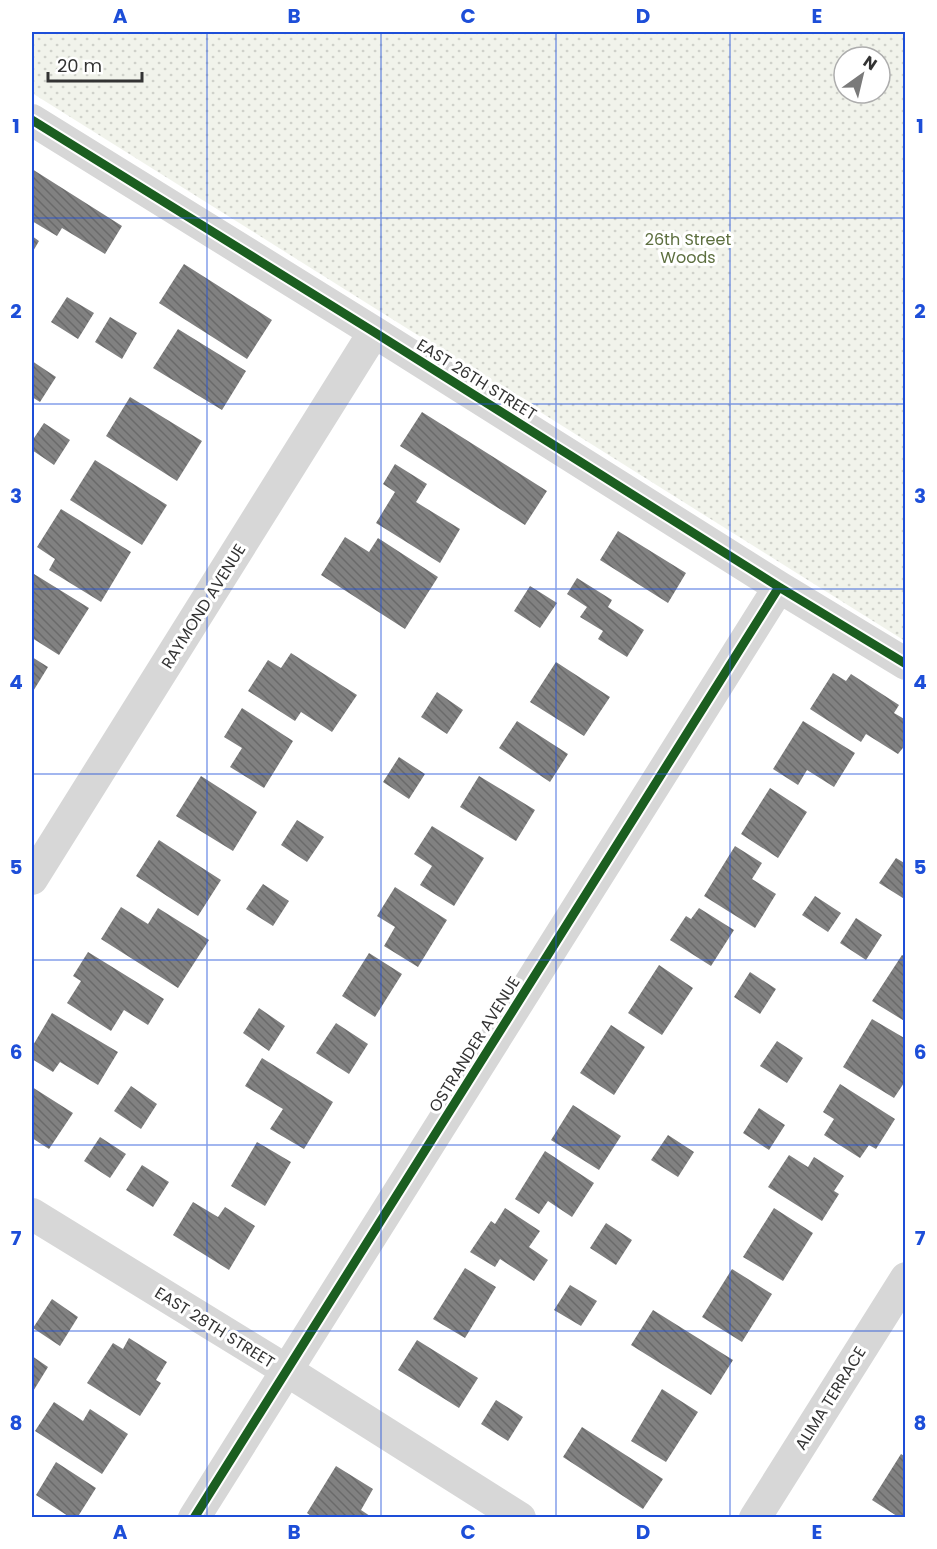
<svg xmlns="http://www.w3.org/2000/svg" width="937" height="1549" font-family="Poppins,sans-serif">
  <defs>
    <pattern id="park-dots" width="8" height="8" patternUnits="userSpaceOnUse" patternTransform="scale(1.5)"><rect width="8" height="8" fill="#f1f3eb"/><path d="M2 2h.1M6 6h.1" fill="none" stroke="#cfd1ca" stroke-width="1.8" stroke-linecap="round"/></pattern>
    <pattern id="building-back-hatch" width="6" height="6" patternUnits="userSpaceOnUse" patternTransform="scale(1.5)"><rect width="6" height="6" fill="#818181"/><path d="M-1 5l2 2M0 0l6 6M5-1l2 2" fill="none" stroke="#6a6a6a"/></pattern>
  </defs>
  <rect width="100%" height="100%" fill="#fff"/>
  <path fill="url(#park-dots)" fill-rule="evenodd" d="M32,32h873v609l-873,-548zM844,57h36v36h-36z"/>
  <path fill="url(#building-back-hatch)" d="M32,169l90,57 -17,28 -43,-26 -5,8 -25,-15z
    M32,236l7,5 -7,12z
    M184,264l88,56 -25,39 -88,-56z
    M67,297l27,16 -16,26 -27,-17z
    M110,317l27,16 -15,26 -27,-17z
    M178,329l68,42 -24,39 -69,-42z
    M32,361l24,16 -16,25 -8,-5z
    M130,397l72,44 -25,40 -71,-45z
    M422,412l125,79 -22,34 -125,-79z
    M44,423l26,17 -16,25 -22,-15v-9z
    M95,460l72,45 -25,40 -72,-45z
    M395,464l32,20 -11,18 44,27 -20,34 -64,-40 19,-31 -12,-8z
    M61,509l70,43 -30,50 -52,-32 6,-11 -18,-12z
    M618,531l68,42 -18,30 -68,-43z
    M345,537l24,15 9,-14 60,39 -33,52 -84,-54z
    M34,574l55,34 -30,47 -27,-17v-61z
    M577,578l35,22 -4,7 36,23 -17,27 -29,-18 5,-8 -23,-14 7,-10 -20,-13z
    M530,586l27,17 -17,25 -26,-17z
    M291,653l66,42 -25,37 -31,-20 -6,9 -47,-30 20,-31 13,8z
    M32,657l16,10 -16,26z
    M556,662l54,35 -26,39 -54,-34z
    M833,673l13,8 5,-7 48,31 -5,8 12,7v24l-8,10 -32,-20 -5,8 -51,-33z
    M437,692l26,18 -16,24 -26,-17z
    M242,708l51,33 -29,47 -34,-21 12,-19 -18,-11z
    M517,721l51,33 -18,28 -51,-34z
    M803,721l52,32 -21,34 -27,-17 -9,15 -25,-16z
    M399,757l26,17 -16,25 -26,-17z
    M201,776l56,36 -24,39 -57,-35z
    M479,776l56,34 -19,31 -56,-34z
    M770,788l37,24 -29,46 -37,-24z
    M297,820l27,17 -17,25 -26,-17z
    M432,826l52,32 -30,48 -34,-21 12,-19 -18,-12z
    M159,840l62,40 -23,36 -62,-40z
    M735,846l27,17 -10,16 24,15 -21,34 -51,-32z
    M896,858l10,6v36l-27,-17z
    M263,884l26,17 -16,25 -27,-17z
    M395,887l52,33 -29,47 -34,-21 11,-19 -18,-11z
    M815,896l26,17 -13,19 -26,-17z
    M121,907l27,17 10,-16 51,32 -31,48 -77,-49z
    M699,908l35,22 -23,36 -41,-26 16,-24 5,3z
    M856,918l26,17 -16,25 -26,-17z
    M88,952l76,47 -16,26 -24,-15 -13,21 -44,-28 14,-22 -8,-5z
    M369,953l33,21 -27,43 -33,-21z
    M902,955l4,2v65l-34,-21z
    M659,965l34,23 -31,47 -34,-22z
    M750,972l26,17 -16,25 -26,-17z
    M259,1008l26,18 -16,25 -26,-18z
    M52,1013l66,39 -20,33 -38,-23 -7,10 -21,-13v-12z
    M872,1019l34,20v41l-12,18 -51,-31z
    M336,1023l32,21 -19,30 -33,-21z
    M611,1025l34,22 -31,48 -34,-22z
    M777,1041l26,17 -16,25 -27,-17z
    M262,1058l71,44 -29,47 -34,-20 13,-20 -38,-23z
    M840,1084l55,35 -19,30 -7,-4 -9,13 -36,-23 10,-16 -11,-7z
    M131,1086l26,18 -16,25 -27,-18z
    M32,1087l41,26 -24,36 -17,-11z
    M573,1105l48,31 -22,34 -48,-30z
    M759,1108l26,17 -16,25 -26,-17z
    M668,1135l26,17 -16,25 -27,-17z
    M100,1137l26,17 -16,24 -26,-17z
    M257,1142l34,20 -26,44 -34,-20z
    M545,1151l49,32 -22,34 -24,-16 -9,13 -24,-15z
    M789,1155l19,12 6,-10 30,19 -10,15 5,3 -17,27 -54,-34z
    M142,1165l27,17 -16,25 -27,-17z
    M193,1202l25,15 7,-10 30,19 -26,44 -56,-35z
    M505,1208l35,23 -11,16 19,13 -14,21 -34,-22 -5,8 -25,-15 21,-31 4,3z
    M774,1208l39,25 -30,48 -40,-24z
    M606,1223l26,17 -16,25 -26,-17z
    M465,1268l31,19 -31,51 -32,-19z
    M732,1269l40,25 -30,48 -40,-25z
    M570,1285l27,16 -16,25 -27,-16z
    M52,1299l26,18 -18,29 -27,-18z
    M653,1310l80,50 -22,35 -80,-50z
    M129,1338l38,24 -11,18 5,3 -21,33 -53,-33 26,-40 10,6z
    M417,1340l61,38 -19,30 -61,-38z
    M32,1356l16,11 -16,26z
    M662,1389l36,23 -32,50 -35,-21z
    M496,1400l27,17 -15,24 -27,-17z
    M54,1402l29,19 7,-12 38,25 -26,40 -67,-43z
    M582,1427l81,52 -20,30 -80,-52z
    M901,1454l5,3v61h-6l-28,-18z
    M56,1462l40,26 -19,30h-6l-35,-23z
    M336,1466l37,23 -12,21 12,8h-59l-7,-5z"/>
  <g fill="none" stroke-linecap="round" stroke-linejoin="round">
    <path stroke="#d7d7d7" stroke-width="32" d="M32,120l342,212 405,255 127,77
      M32,879l342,-547
      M32,1214l254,156 234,148
      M194,1518l585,-931
      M755,1518l151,-240"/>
    <defs>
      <path id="cycleway" d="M32,120l342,212 405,255 127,77
        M194,1518l585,-931"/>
    </defs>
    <use href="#cycleway" stroke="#fff" stroke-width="13"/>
    <use href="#cycleway" stroke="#1b5e20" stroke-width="9"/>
  </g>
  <path fill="none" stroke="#1d4ed8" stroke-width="1.5" stroke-opacity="0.55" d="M207,32v1486M381,32v1486M556,32v1486M730,32v1486M32,218h874M32,404h874M32,589h874M32,774h874M32,960h874M32,1145h874M32,1331h874"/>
  <g text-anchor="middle" stroke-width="6" stroke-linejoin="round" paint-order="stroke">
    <g font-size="16" fill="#5d6f3f" stroke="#fff">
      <text x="688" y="245">26th Street<tspan x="688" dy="18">Woods</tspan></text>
    </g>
    <g font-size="16" fill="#333" stroke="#fff">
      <text transform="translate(477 379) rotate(32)" y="6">EAST 26TH STREET</text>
      <text transform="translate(203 606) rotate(-58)" y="6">RAYMOND AVENUE</text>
      <text transform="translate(474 1044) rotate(-58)" y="6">OSTRANDER AVENUE</text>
      <text transform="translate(215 1327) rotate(32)" y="6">EAST 28TH STREET</text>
      <text transform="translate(830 1398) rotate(-58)" y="6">ALIMA TERRACE</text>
    </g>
  </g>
  <rect width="937" height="1549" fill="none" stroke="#ffffff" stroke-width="66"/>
  <g transform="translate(862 75) rotate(34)"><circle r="28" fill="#ffffff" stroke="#adadad" stroke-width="1.5"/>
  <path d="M0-4.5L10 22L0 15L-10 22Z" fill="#7a7a7a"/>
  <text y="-9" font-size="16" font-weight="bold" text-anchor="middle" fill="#333333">N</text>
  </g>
  <path d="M48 72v9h94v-9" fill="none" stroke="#333333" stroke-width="3"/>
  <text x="57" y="72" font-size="18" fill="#333333" stroke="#ffffff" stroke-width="4.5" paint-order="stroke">20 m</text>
  <rect x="33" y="33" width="871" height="1483" fill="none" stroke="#1d4ed8" stroke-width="2"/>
  <g font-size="20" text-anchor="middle" font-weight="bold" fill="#1d4ed8">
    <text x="120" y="23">A</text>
    <text x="294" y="23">B</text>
    <text x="468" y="23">C</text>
    <text x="643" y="23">D</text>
    <text x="817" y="23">E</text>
    <text x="16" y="133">1</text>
    <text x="920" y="133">1</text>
    <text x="16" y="318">2</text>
    <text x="920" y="318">2</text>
    <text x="16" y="503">3</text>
    <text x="920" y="503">3</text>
    <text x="16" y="689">4</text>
    <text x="920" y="689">4</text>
    <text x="16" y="874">5</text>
    <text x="920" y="874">5</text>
    <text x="16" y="1059">6</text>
    <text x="920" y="1059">6</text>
    <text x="16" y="1245">7</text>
    <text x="920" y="1245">7</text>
    <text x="16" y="1430">8</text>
    <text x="920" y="1430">8</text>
    <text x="120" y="1539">A</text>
    <text x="294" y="1539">B</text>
    <text x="468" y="1539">C</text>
    <text x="643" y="1539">D</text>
    <text x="817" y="1539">E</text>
  </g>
</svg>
